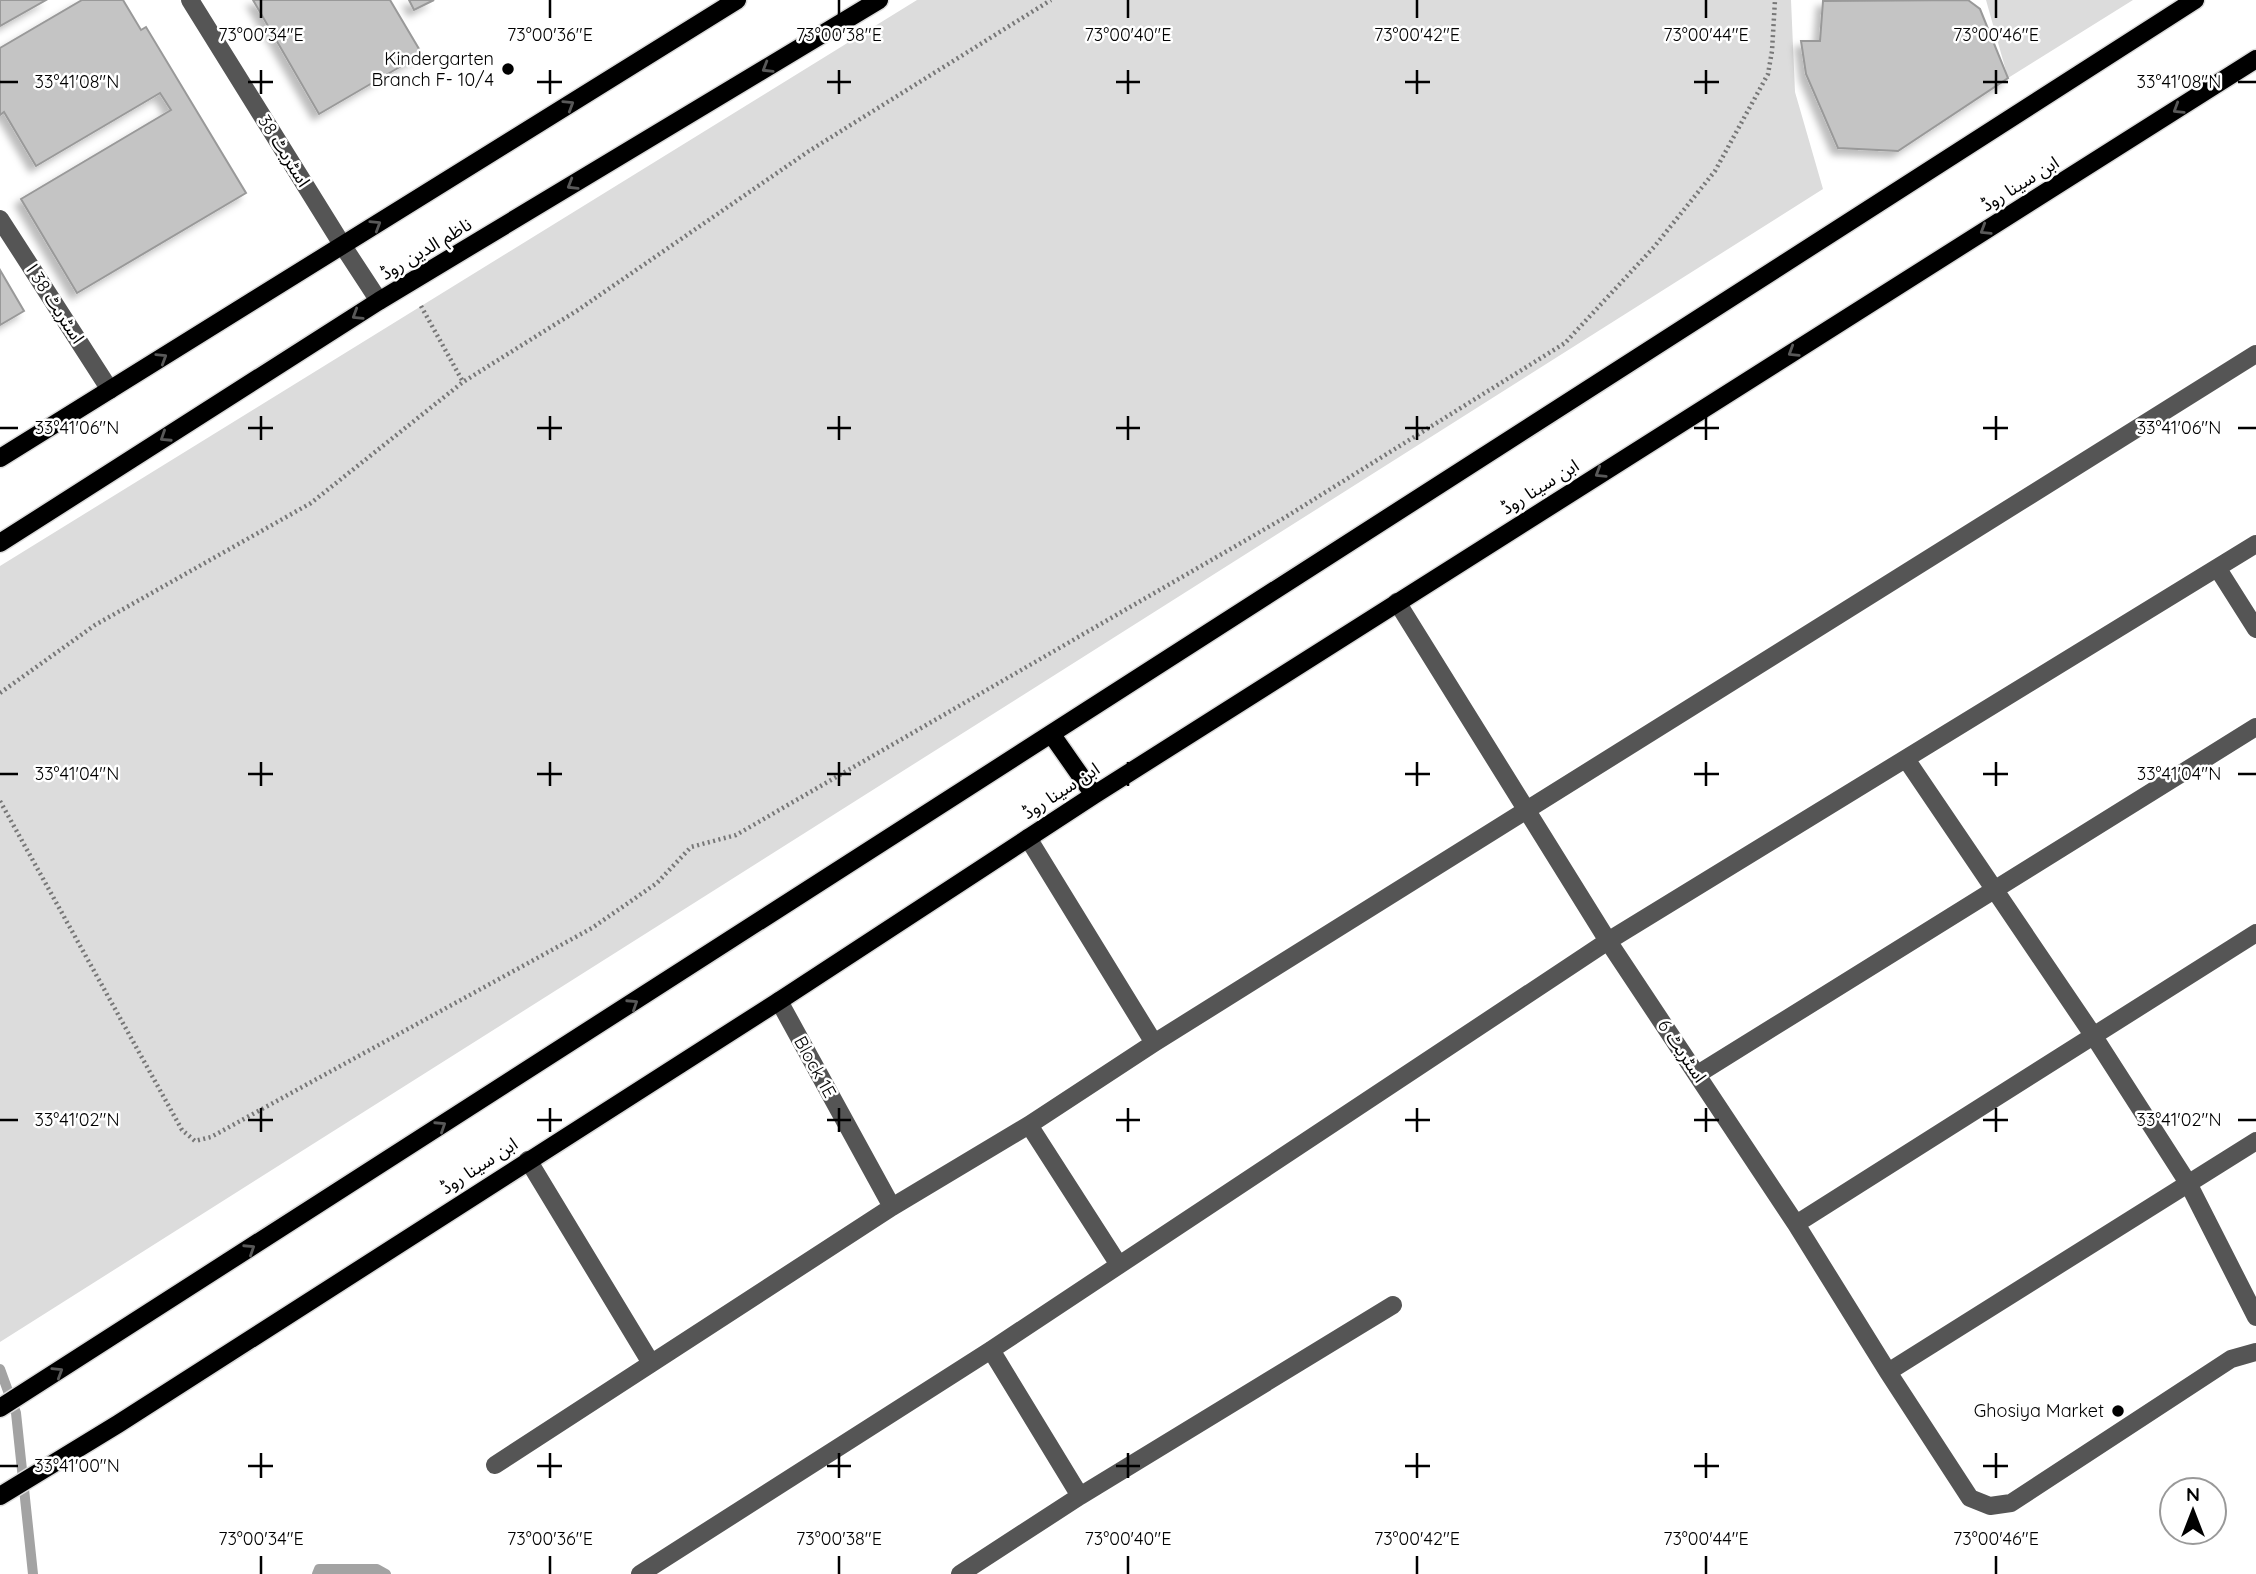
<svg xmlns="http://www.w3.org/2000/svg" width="2256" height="1574" font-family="Quicksand,'Noto Sans Arabic',sans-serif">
  <defs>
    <filter id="shadow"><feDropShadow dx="-6" dy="6" stdDeviation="3.5" flood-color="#0004"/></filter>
  </defs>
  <rect width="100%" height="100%" fill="#fff"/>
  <path fill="#dcdcdc" d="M917,0h874l4,92 28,97 -1823,1153v-776z
    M1986,0h147l-125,78z"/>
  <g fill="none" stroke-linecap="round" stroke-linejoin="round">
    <path stroke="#a3a3a3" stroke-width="10" d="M0,1369l16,44 17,161
      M317,1574l2,-5h58l9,5"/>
  </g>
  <path fill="#c4c4c4" stroke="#999" stroke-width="2" filter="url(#shadow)" d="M0,0h46l-46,26z
    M82,0h41l18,30 5,-3 100,166 -169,100 -56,-94 150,-89 -11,-17 -124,73 -32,-54 -4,3v-67z
    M253,0h137l32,54 -103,60z
    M409,0h25l-20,10z
    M1968,0l12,9 28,69 -110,73 -60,-3 -32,-74 -5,-33h19l3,-40z
    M0,270l24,41 -24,14z"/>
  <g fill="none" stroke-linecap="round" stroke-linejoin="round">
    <defs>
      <path id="major" d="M0,458l737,-458
        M0,543l379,-242 500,-301
        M1052,735l42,60
        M0,1408l2195,-1408
        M0,1496l118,-72 661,-423 315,-206 1162,-736"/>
    </defs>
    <use href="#major" stroke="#dbdbdb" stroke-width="21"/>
    <path stroke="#777" stroke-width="4.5" stroke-dasharray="2 3.5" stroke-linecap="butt" d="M421,306l42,76
      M0,693l95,-68 216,-122 152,-121 115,-72 231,-159 242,-151
      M0,801l182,329 13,11 16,-4 381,-209 65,-45 34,-36 45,-12 548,-317 281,-175 89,-96 61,-76 53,-97 4,-23 3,-51"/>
    <path stroke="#555" stroke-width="18" d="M190,0l153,246 36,55
      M0,219l110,171
      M2218,569l38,60
      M1397,602l211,339 188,283 92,148 82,126 20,8 21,-3 220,-144 25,-7
      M1906,759l187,276 95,148 68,134
      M1028,838l126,205
      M779,1001l113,206
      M1698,1074l558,-347
      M1029,1125l90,140
      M528,1160l123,203
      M1796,1224l460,-291
      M991,1350l89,146
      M1888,1372l368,-231
      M495,1465l397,-258 137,-82 125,-82 1102,-689
      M640,1574l351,-224 617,-409 648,-397
      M960,1574l120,-78 313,-191"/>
    <use href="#major" stroke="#000" stroke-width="18"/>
  </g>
  <defs><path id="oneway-chevron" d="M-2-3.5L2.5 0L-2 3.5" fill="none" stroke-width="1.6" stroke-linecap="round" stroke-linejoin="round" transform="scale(1.75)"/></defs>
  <g stroke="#595959">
    <use href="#oneway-chevron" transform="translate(767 68) rotate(149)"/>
    <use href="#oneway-chevron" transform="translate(569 105) rotate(-32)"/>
    <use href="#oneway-chevron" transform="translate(2178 109) rotate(148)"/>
    <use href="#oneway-chevron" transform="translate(572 185) rotate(149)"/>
    <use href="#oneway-chevron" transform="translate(376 225) rotate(-32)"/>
    <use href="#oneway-chevron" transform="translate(1985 230) rotate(148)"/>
    <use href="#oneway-chevron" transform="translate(357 315) rotate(148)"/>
    <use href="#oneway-chevron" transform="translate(1793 352) rotate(148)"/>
    <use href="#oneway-chevron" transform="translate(162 358) rotate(-32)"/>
    <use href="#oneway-chevron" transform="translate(165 437) rotate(147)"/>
    <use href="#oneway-chevron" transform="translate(1600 473) rotate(148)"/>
    <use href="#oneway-chevron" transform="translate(633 1004) rotate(-33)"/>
    <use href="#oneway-chevron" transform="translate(441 1126) rotate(-33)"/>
    <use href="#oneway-chevron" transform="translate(250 1249) rotate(-33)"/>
    <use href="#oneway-chevron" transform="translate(58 1372) rotate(-32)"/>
  </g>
  <path fill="none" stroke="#000" stroke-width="2.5" d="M261,0v18M550,0v18M839,0v18M1128,0v18M1417,0v18M1706,0v18M1996,0v18M261,70v24M550,70v24M839,70v24M1128,70v24M1417,70v24M1706,70v24M1996,70v24M0,82h18M248,82h25M537,82h25M827,82h24M1116,82h24M1405,82h25M1694,82h25M1983,82h25M2238,82h18M261,416v24M550,416v24M839,416v24M1128,416v24M1417,416v24M1706,416v24M1996,416v24M0,428h18M248,428h25M537,428h25M827,428h24M1116,428h24M1405,428h25M1694,428h25M1983,428h25M2238,428h18M261,762v24M550,762v24M839,762v24M1128,762v24M1417,762v24M1706,762v24M1996,762v24M0,774h18M248,774h25M537,774h25M827,774h24M1116,774h24M1405,774h25M1694,774h25M1983,774h25M2238,774h18M261,1108v24M550,1108v24M839,1108v24M1128,1108v24M1417,1108v24M1706,1108v24M1996,1108v24M0,1120h18M248,1120h25M537,1120h25M827,1120h24M1116,1120h24M1405,1120h25M1694,1120h25M1983,1120h25M2238,1120h18M261,1453v25M550,1453v25M839,1453v25M1128,1453v25M1417,1453v25M1706,1453v25M1996,1453v25M0,1466h18M248,1466h25M537,1466h25M827,1466h24M1116,1466h24M1405,1466h25M1694,1466h25M1983,1466h25M261,1556v18M550,1556v18M839,1556v18M1128,1556v18M1417,1556v18M1706,1556v18M1996,1556v18"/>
  <g fill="#000" stroke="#fff" stroke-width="2.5">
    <circle cx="508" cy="69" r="7"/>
    <circle cx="2118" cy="1411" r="7"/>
  </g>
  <g text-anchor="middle" stroke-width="5" stroke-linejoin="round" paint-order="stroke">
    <g font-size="18" fill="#000" stroke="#fff" text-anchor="end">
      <text x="494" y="65">Kindergarten<tspan x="494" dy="21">Branch F- 10/4</tspan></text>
      <text x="2104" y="1417">Ghosiya Market</text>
    </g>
    <g font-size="18" fill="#000" stroke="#fff">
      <text transform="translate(284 151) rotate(58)" y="6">اسٹریٹ 38</text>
      <text transform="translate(2020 184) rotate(-32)" y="6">ابن سینا روڈ</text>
      <text transform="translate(426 249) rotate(-31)" y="6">ناظم الدین روڈ</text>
      <text transform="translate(55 304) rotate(57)" y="6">اسٹریٹ 38 ا</text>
      <text transform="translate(1540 487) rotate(-32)" y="6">ابن سینا روڈ</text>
      <text transform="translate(1061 791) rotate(-33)" y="6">ابن سینا روڈ</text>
      <text transform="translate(1682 1051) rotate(56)" y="6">اسٹریٹ 6</text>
      <text transform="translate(815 1067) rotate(61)" y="6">Block 1E</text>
      <text transform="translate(479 1166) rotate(-33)" y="6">ابن سینا روڈ</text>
    </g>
  </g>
  <g font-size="18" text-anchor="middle" fill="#000" stroke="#fff" stroke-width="5" stroke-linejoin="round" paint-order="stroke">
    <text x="261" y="41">73°00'34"E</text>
    <text x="550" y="41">73°00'36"E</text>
    <text x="839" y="41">73°00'38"E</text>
    <text x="1128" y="41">73°00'40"E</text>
    <text x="1417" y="41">73°00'42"E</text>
    <text x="1706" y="41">73°00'44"E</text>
    <text x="1996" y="41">73°00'46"E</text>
    <text x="77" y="88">33°41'08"N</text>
    <text x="2179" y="88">33°41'08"N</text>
    <text x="77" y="434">33°41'06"N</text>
    <text x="2179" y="434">33°41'06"N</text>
    <text x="77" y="780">33°41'04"N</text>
    <text x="2179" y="780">33°41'04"N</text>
    <text x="77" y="1126">33°41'02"N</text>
    <text x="2179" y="1126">33°41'02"N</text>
    <text x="77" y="1472">33°41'00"N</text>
    <text x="261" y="1545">73°00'34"E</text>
    <text x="550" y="1545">73°00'36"E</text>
    <text x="839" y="1545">73°00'38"E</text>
    <text x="1128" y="1545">73°00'40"E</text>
    <text x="1417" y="1545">73°00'42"E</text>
    <text x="1706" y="1545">73°00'44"E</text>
    <text x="1996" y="1545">73°00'46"E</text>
  </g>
  <g transform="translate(2193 1511)"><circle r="33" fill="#ffffff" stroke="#999999" stroke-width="2"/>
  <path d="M0-5L12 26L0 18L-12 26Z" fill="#000000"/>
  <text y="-10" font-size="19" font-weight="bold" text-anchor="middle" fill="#000000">N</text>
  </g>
</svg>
